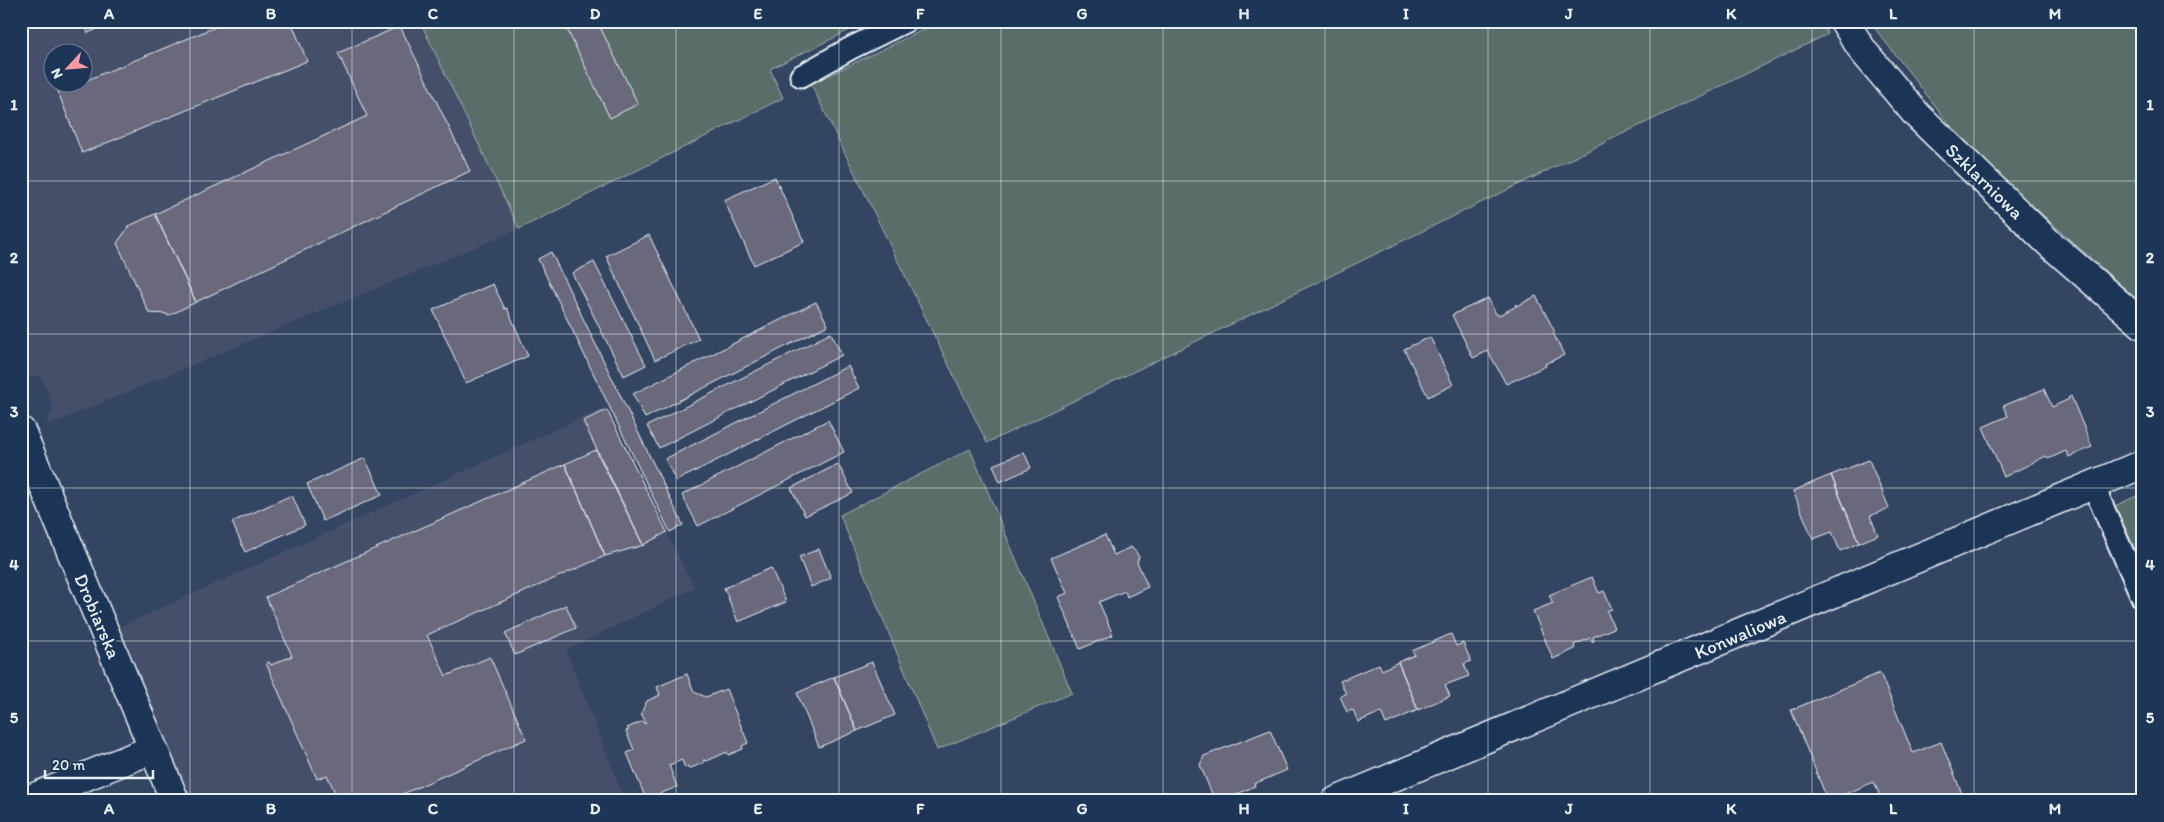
<svg xmlns="http://www.w3.org/2000/svg" width="2164" height="822" font-family="Itim,sans-serif">
  <rect width="100%" height="100%" fill="#344562"/>
  <filter id="ink" filterUnits="userSpaceOnUse"><feTurbulence type="fractalNoise" baseFrequency=".02" numOctaves="2"/><feDisplacementMap in="SourceGraphic" scale="10" xChannelSelector="R" yChannelSelector="G"/><feConvolveMatrix kernelMatrix="1 2 1 2 8 2 1 2 1" color-interpolation-filters="sRGB"/></filter>
  <g filter="url(#ink)">
    <path fill="#44506a" fill-rule="evenodd" d="M21,21h399l99,208 -473,197 7,-19 -13,-33 -11,5 -8,-2zM52,52h30v30h-30z
      M605,407l89,181 -128,62 59,151h-436l-72,-173z"/>
    <path fill="#5a6e69" stroke="#a1b0b0" d="M420,21h448l-98,48 13,29 -264,131z
      M941,21h878l9,13 -841,409 -176,-359z
      M1869,21h274v284l-175,-157z
      M970,449l102,244 -135,57 -97,-235z
      M2143,493v74l-28,-61z"/>
    <path fill="#6a697c" stroke="#e8f1f8" d="M83,21h33l-28,12z
      M230,21h61l16,40 -225,92 -24,-61z
      M573,21h24l41,83 -28,14 -45,-93z
      M400,26l70,145 -274,131 -41,-88 212,-98 -29,-63z
      M775,177l29,65 -50,23 -30,-65z
      M155,214l41,88 -28,14 -1,-2 -18,-1 -32,-70 11,-15 -1,-1z
      M649,235l50,104 -44,21 -49,-104z
      M551,252l132,273 -13,7 -132,-273z
      M594,262l52,103 -22,11 -52,-103z
      M493,284l12,25 2,-1 21,48 -62,27 -33,-73z
      M1536,296l19,36 -2,1 11,22 -19,9 1,2 -40,18 -18,-33 -15,7 -21,-43 36,-17 8,16 3,1 16,-8 1,-3 1,2z
      M816,302l12,23 -183,93 -12,-24z
      M831,333l11,22 -183,93 -12,-22z
      M1430,337l23,48 -25,12 -24,-48z
      M848,366l11,22 -183,93 -11,-22z
      M2044,389l8,18 17,-8 -1,-1 3,-2 21,51 -23,10 -3,-6 -18,8 -2,-3 -42,21 -21,-50 25,-11 -5,-10z
      M607,410l60,122 -24,13 -60,-124z
      M828,420l16,32 -146,74 -16,-31z
      M596,450l47,95h1l-39,11 -40,-92z
      M1024,452l7,16 -31,14 -7,-17z
      M365,458l17,37 -59,26 -16,-37z
      M1869,460l20,48 -19,8 8,19 -19,8 -28,-68z
      M565,464l40,92 -178,79 19,41 44,-19 36,82 -139,62h-48l-12,-26 -10,4 -51,-116 3,-1 2,3 21,-9 -26,-59z
      M838,464l15,29 -48,23 -14,-28z
      M1831,475l28,68 -19,8 -8,-19 -19,7 -20,-48z
      M292,495l13,30 -60,27 -13,-30z
      M1105,535l9,20 17,-8 5,5 3,5 -2,5 11,25 -21,10 -2,-6 -26,11 14,33 -33,14 -22,-52 9,-4 -16,-35z
      M819,549l12,29 -20,9 -12,-30z
      M771,568l15,34 -48,20 -14,-34z
      M1592,577l7,16 5,-2 8,18 -5,2 7,17 -21,9 1,4 -2,1 -2,-4 -16,7 1,4 -22,10 -20,-48 20,-8 -4,-8z
      M566,605l10,23 -61,27 -10,-22z
      M1451,634l5,12 7,-3 8,18 -7,3 5,12 -24,9 5,11 -32,14 -20,-48 17,-7 -3,-4z
      M872,662l23,53 -38,16 -23,-54z
      M1398,662l20,48 -32,14 -5,-12 -23,10 -5,-12 -6,2 -7,-16 6,-2 -6,-13 39,-17 3,6z
      M1880,673l33,80 28,-11 24,59h-83l-8,-19 -46,19 -37,-91z
      M687,674l7,18 12,5 20,-8 22,54 -6,3 1,3 -15,6 -1,-3 -20,9 -4,-1 2,2 -16,7 -1,-3 -3,2 -3,-8 -13,5 8,22 -31,12 -19,-46 7,-3 -8,-19 3,-1 -2,-2 16,-7 1,3 2,-1 -5,-10 6,-12 13,-6 -3,-8z
      M834,677l23,54 -38,16 -22,-54z
      M21,722l6,13 -6,2z
      M1270,730l17,40 -33,14 1,2 -33,15h-7l-15,-36 4,-9z"/>
    <g fill="none" stroke-linecap="round" stroke-linejoin="round">
      <defs>
        <path id="service" d="M801,76l50,-28 55,-27
          M2093,485l50,114"/>
        <path id="minor" d="M1844,21l19,30 54,64 132,128 94,82
          M21,431l154,370
          M25,801l128,-52
          M1336,801l807,-337"/>
      </defs>
      <use href="#service" stroke="#e8f1f8" stroke-width="25"/>
      <use href="#minor" stroke="#e8f1f8" stroke-width="31"/>
      <use href="#service" stroke="#1d3557" stroke-width="21"/>
      <use href="#minor" stroke="#1d3557" stroke-width="28"/>
    </g>
  </g>
  <path fill="none" stroke="#e8f1f8" stroke-width="1" stroke-opacity="0.55" d="M190,21v780M352,21v780M514,21v780M676,21v780M839,21v780M1001,21v780M1163,21v780M1325,21v780M1488,21v780M1650,21v780M1812,21v780M1974,21v780M21,181h2122M21,334h2122M21,488h2122M21,641h2122"/>
  <g text-anchor="middle" stroke-width="4" stroke-linejoin="round" paint-order="stroke">
    <g font-size="19" fill="#e8f1f8" stroke="#1d3557">
      <text transform="translate(1985 181) rotate(44)" y="7">Szklarniowa</text>
      <text transform="translate(98 616) rotate(67)" y="7">Drobiarska</text>
      <text transform="translate(1740 634) rotate(-23)" y="7">Konwaliowa</text>
    </g>
  </g>
  <rect width="2164" height="822" fill="none" stroke="#1d3557" stroke-width="55"/>
  <g transform="translate(68 68) rotate(244)"><circle r="24" fill="#1d3557" stroke="#6e8097"/>
  <path d="M0-4L9 19L0 12L-9 19Z" fill="#ff9aa2"/>
  <text y="-8" font-size="14" font-weight="bold" text-anchor="middle" fill="#e8f1f8">N</text>
  </g>
  <path d="M45 770v8h108v-8" fill="none" stroke="#e8f1f8" stroke-width="2.5"/>
  <text x="52" y="770" font-size="15" fill="#e8f1f8" stroke="#1d3557" stroke-width="4" paint-order="stroke">20 m</text>
  <rect x="28" y="28" width="2108" height="766" fill="none" stroke="#e8f1f8" stroke-width="2"/>
  <g font-size="16" text-anchor="middle" font-weight="bold" fill="#e8f1f8">
    <text x="109" y="19">A</text>
    <text x="271" y="19">B</text>
    <text x="433" y="19">C</text>
    <text x="595" y="19">D</text>
    <text x="758" y="19">E</text>
    <text x="920" y="19">F</text>
    <text x="1082" y="19">G</text>
    <text x="1244" y="19">H</text>
    <text x="1406" y="19">I</text>
    <text x="1569" y="19">J</text>
    <text x="1731" y="19">K</text>
    <text x="1893" y="19">L</text>
    <text x="2055" y="19">M</text>
    <text x="14" y="110">1</text>
    <text x="2150" y="110">1</text>
    <text x="14" y="263">2</text>
    <text x="2150" y="263">2</text>
    <text x="14" y="417">3</text>
    <text x="2150" y="417">3</text>
    <text x="14" y="570">4</text>
    <text x="2150" y="570">4</text>
    <text x="14" y="723">5</text>
    <text x="2150" y="723">5</text>
    <text x="109" y="814">A</text>
    <text x="271" y="814">B</text>
    <text x="433" y="814">C</text>
    <text x="595" y="814">D</text>
    <text x="758" y="814">E</text>
    <text x="920" y="814">F</text>
    <text x="1082" y="814">G</text>
    <text x="1244" y="814">H</text>
    <text x="1406" y="814">I</text>
    <text x="1569" y="814">J</text>
    <text x="1731" y="814">K</text>
    <text x="1893" y="814">L</text>
    <text x="2055" y="814">M</text>
  </g>
</svg>
